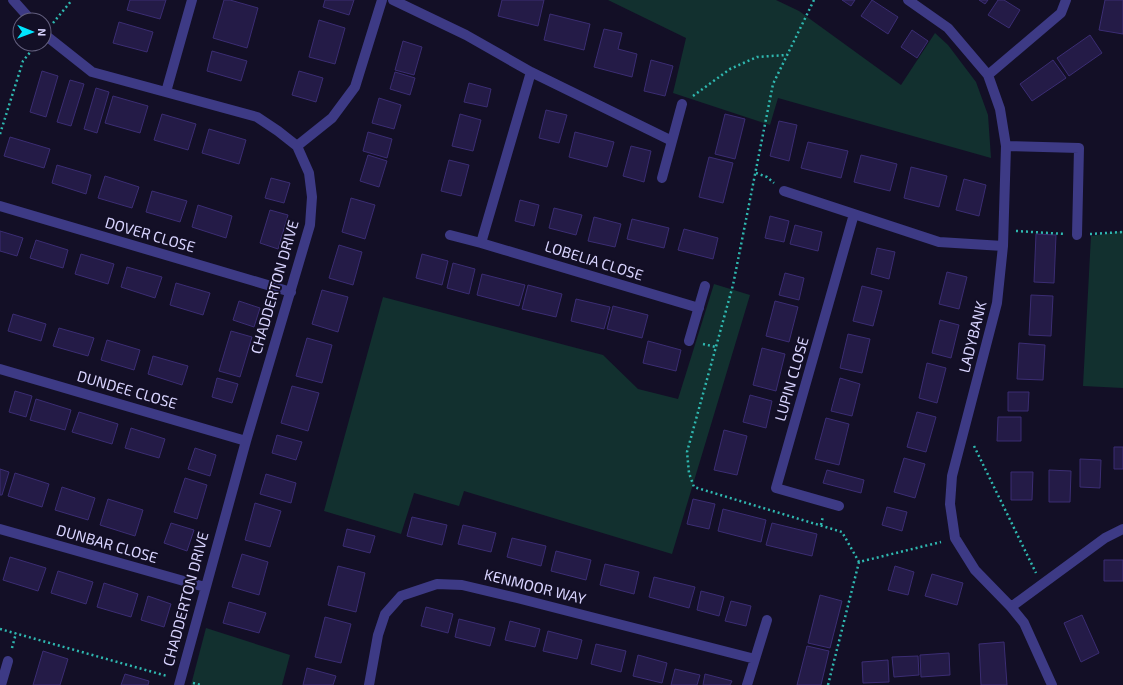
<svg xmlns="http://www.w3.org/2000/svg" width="1123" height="685" font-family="'Exo 2',sans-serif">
  <rect width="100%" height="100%" fill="#130f26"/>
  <path fill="#12302f" d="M608,0h168l23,11 102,74 34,-52 13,12 28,37 12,33 3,43 -213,-60 -8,27 -97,-32 13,-55z
    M1123,231v157l-40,-2 8,-150z
    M714,284l36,11 -78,259 -208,-63 -5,15 -45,-13 -13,41 -77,-23 59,-214 220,58 35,34 40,10z
    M206,628l84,27 -8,30h-91z"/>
  <path fill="#241b47" stroke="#3b2d73" d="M130,0h36l-6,19 -33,-9z
    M224,0h6l28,8 -11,40 -34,-10z
    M325,0h29l-5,15 -26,-8z
    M502,0h42l-6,26 -40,-10z
    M842,0h13l-4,6z
    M872,0l26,17 -10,17 -27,-18z
    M979,0h9l-3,4z
    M998,0h6l16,10 -11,18 -21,-13z
    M1105,0h18v34l-24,-4z
    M550,14l40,10 -6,26 -40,-10z
    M319,20l26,8 -10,36 -26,-7z
    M119,22l34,10 -6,20 -34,-9z
    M604,29l18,4 -4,16 19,5 -5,23 -38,-10z
    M912,30l16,11 -11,17 -16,-11z
    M1090,35l12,18 -33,23 -12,-18z
    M403,41l19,6 -8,28 -19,-5z
    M212,51l35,10 -6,20 -34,-10z
    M651,60l22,6 -8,30 -21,-5z
    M1053,60l13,18 -34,23 -12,-17z
    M42,71l16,5 -12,41 -16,-5z
    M299,71l24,7 -7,24 -24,-7z
    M395,72l20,6 -5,17 -20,-6z
    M70,80l14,4 -13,42 -14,-4z
    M469,83l22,6 -4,18 -23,-5z
    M96,88l13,4 -12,41 -13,-4z
    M113,96l35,10 -8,27 -35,-10z
    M379,98l22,7 -7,24 -22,-6z
    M546,110l21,5 -8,28 -20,-5z
    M162,114l34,10 -8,26 -34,-10z
    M460,114l21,6 -8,31 -21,-5z
    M725,114l20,5 -10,40 -20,-5z
    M779,121l18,4 -8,36 -19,-5z
    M209,129l37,11 -7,24 -37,-11z
    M368,132l24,7 -5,19 -24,-7z
    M575,132l39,10 -7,25 -38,-10z
    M10,137l40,12 -6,19 -40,-12z
    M808,142l40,9 -7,27 -40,-10z
    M631,146l20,5 -7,31 -21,-6z
    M368,155l19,6 -8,26 -19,-6z
    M861,155l36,9 -7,27 -36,-9z
    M709,157l24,6 -10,40 -24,-6z
    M449,160l20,5 -8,31 -20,-5z
    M57,165l34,10 -5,19 -34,-11z
    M911,167l36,9 -8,31 -35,-9z
    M105,176l34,11 -7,21 -34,-10z
    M271,178l19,5 -6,20 -19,-5z
    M964,179l22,6 -7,31 -23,-6z
    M152,191l35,10 -7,21 -34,-10z
    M351,198l24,7 -10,34 -23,-7z
    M520,200l19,5 -5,21 -19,-5z
    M198,205l34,11 -6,22 -34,-11z
    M554,208l28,7 -6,20 -27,-7z
    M270,210l18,5 -10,34 -18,-6z
    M770,216l19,5 -5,21 -19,-4z
    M594,217l27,7 -6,23 -27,-6z
    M632,219l37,9 -5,20 -37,-9z
    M795,225l27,7 -4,19 -28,-7z
    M684,229l34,9 -5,21 -35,-9z
    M0,231l23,7 -6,18 -17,-5z
    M1036,234l20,1 -2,48 -20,-1z
    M36,240l32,10 -5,18 -33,-10z
    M339,245l23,7 -9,33 -24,-7z
    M877,248l18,4 -6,27 -18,-5z
    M81,254l33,10 -6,20 -33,-10z
    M422,254l26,7 -6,24 -26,-7z
    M453,263l22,6 -6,25 -22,-6z
    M127,267l35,10 -7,21 -34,-11z
    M947,272l20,5 -8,32 -20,-5z
    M785,273l19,5 -5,22 -20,-5z
    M482,274l43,11 -6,21 -42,-11z
    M176,283l34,10 -7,22 -33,-10z
    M528,285l34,9 -6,23 -34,-8z
    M862,286l20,5 -9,35 -20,-5z
    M322,290l26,7 -10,35 -26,-8z
    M1031,295l22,1 -2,40 -22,-1z
    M576,299l34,8 -6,22 -33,-8z
    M239,301l21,7 -6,19 -21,-7z
    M775,301l23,6 -9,35 -23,-6z
    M613,306l35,9 -6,23 -35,-9z
    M13,314l33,10 -5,17 -33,-10z
    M940,320l19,5 -8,33 -19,-5z
    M59,328l35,10 -6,18 -35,-10z
    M231,331l21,6 -12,40 -21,-6z
    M848,334l22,5 -8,34 -22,-5z
    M307,338l25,7 -10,38 -26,-7z
    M107,340l33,10 -6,20 -33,-10z
    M648,341l33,9 -5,21 -33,-8z
    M1019,343l26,2 -2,35 -26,-1z
    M762,348l23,6 -9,37 -23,-6z
    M153,356l35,10 -6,19 -34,-11z
    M927,363l19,5 -9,35 -18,-5z
    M217,378l21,6 -6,19 -20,-6z
    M840,378l20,6 -8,32 -21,-5z
    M292,386l27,7 -11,38 -27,-8z
    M15,391l17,5 -6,21 -17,-5z
    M1008,392h21l-1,19h-20z
    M750,395l22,6 -6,27 -23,-6z
    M36,399l35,11 -6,20 -35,-10z
    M79,412l39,12 -6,20 -40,-12z
    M917,412l19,5 -10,35 -19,-5z
    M998,417h23v24h-24z
    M826,418l23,6 -10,41 -24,-6z
    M131,428l34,11 -6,19 -34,-10z
    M724,430l23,6 -10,39 -23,-5z
    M277,435l25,7 -6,18 -24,-7z
    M1114,447h9v22h-9z
    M195,448l21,7 -6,21 -22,-7z
    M904,458l21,6 -10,34 -21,-6z
    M1080,459l21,1 -1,28 -20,-1z
    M0,469l9,3 -7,23h-2z
    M827,470l37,10 -3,13 -38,-10z
    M1049,470l22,1 -1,31h-21z
    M1011,472h22l-1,28h-21z
    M15,473l34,11 -7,23 -34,-11z
    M266,474l30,9 -5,20 -31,-9z
    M185,478l22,7 -10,34 -23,-7z
    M62,487l33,11 -7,22 -33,-10z
    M108,499l35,11 -8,26 -35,-11z
    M693,499l22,5 -6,25 -22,-5z
    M255,503l26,8 -11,36 -25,-7z
    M887,507l20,5 -5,19 -20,-6z
    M723,509l43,11 -5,22 -43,-11z
    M412,517l35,8 -5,20 -35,-9z
    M171,523l23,7 -7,21 -23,-8z
    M772,523l45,11 -5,22 -46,-11z
    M463,525l33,8 -5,19 -33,-8z
    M347,529l28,7 -5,17 -27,-7z
    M512,538l34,8 -5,20 -34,-9z
    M556,551l35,9 -5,20 -35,-9z
    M242,554l26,8 -9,33 -27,-8z
    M10,557l36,11 -8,23 -35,-11z
    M1104,560h19v21h-19z
    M605,564l34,8 -5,22 -34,-9z
    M338,566l27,7 -9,39 -28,-7z
    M895,566l19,6 -6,23 -20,-5z
    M58,571l35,11 -7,22 -35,-11z
    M932,574l31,9 -6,22 -32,-9z
    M654,577l41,10 -6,21 -40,-11z
    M104,583l34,11 -7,23 -34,-10z
    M701,591l23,6 -5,19 -22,-6z
    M820,595l22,6 -12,47 -22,-5z
    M148,596l23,8 -7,23 -23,-7z
    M731,601l20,5 -5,20 -21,-5z
    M229,602l37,11 -7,20 -36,-10z
    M426,607l27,7 -5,19 -27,-7z
    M1082,615l17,38 -18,9 -17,-39z
    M325,617l26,7 -10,39 -26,-6z
    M459,619l36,9 -5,18 -35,-9z
    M510,621l30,8 -5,18 -30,-7z
    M548,631l34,9 -5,19 -34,-8z
    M1004,642l3,43h-26l-2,-41z
    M596,644l30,7 -5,21 -30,-8z
    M807,646l22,5 -8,34h-24z
    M43,651l25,8 -8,26h-27z
    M949,653l1,22 -29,2 -1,-22z
    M638,655l29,8 -5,20 -29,-7z
    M918,656l1,19 -25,2 -2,-20z
    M888,660l1,22 -26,1 -1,-21z
    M307,668l29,8 -3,9h-30z
    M675,669l25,6 -3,10h-26z
    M125,674l24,7 -1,4h-27z
    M705,674l27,7 -2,4h-27z"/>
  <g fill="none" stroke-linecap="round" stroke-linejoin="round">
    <path stroke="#2fb8b0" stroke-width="2.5" stroke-dasharray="2 3" stroke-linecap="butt" d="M814,0l-41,84 -40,201 -46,167 2,21 5,14 148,45 17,30 82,-20
      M53,23l19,-23
      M693,96l37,-27 27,-12 29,-2
      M0,134l23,-73 13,-16
      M756,173l11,4 7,6
      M1016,231l49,3
      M1090,234l33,-2
      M703,344l13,3
      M974,446l62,127
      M821,525l2,-9
      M0,629l167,47
      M12,648l4,-15
      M193,683l8,2
      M828,685l31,-123"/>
    <path stroke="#3d3a85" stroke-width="10" d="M13,0l18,20
      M393,0l73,35 65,37 141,69
      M908,0l40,28 40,47 12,34 6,37 -3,100 -6,57 -45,173 -2,28 5,34 20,32 36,37 13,16 28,62
      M44,34l48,38 165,45 21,14 19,15 12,27 3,24 -2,28 -64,216 -67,244
      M988,75l73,-62 5,-13
      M166,92l26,-92
      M297,146l35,-28 23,-31 27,-87
      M1006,146l73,2 -2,87
      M662,178l20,-74
      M784,191l155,51 64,4
      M0,206l291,86
      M450,235l31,8 218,65
      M481,243l50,-171
      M689,341l16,-55
      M0,369l246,72
      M839,506l-63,-18 78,-274
      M0,529l205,58
      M1011,607l94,-69 18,-9
      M1,685l7,-24
      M369,685l9,-50 7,-21 16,-18 36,-12 25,1 55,13 238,61
      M747,685l20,-65"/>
  </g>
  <g text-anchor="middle" stroke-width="4" stroke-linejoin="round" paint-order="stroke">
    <g font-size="15" fill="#d9d4ff" stroke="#130f26">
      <text transform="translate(150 235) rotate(16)" y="5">DOVER CLOSE</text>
      <text transform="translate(594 261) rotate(17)" y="5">LOBELIA CLOSE</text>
      <text transform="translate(275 287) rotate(-74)" y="5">CHADDERTON DRIVE</text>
      <text transform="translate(973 337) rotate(-76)" y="5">LADYBANK</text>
      <text transform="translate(792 379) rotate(-74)" y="5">LUPIN CLOSE</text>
      <text transform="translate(127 390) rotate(16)" y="5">DUNDEE CLOSE</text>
      <text transform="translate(107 544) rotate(16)" y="5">DUNBAR CLOSE</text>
      <text transform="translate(535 587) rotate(14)" y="5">KENMOOR WAY</text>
      <text transform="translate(186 599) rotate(-75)" y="5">CHADDERTON DRIVE</text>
    </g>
  </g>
  <g transform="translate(32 32) rotate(91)"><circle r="19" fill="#130f26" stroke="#625e7d"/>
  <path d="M0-3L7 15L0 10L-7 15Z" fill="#00e5ff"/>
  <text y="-6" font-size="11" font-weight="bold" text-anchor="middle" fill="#d9d4ff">N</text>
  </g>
</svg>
